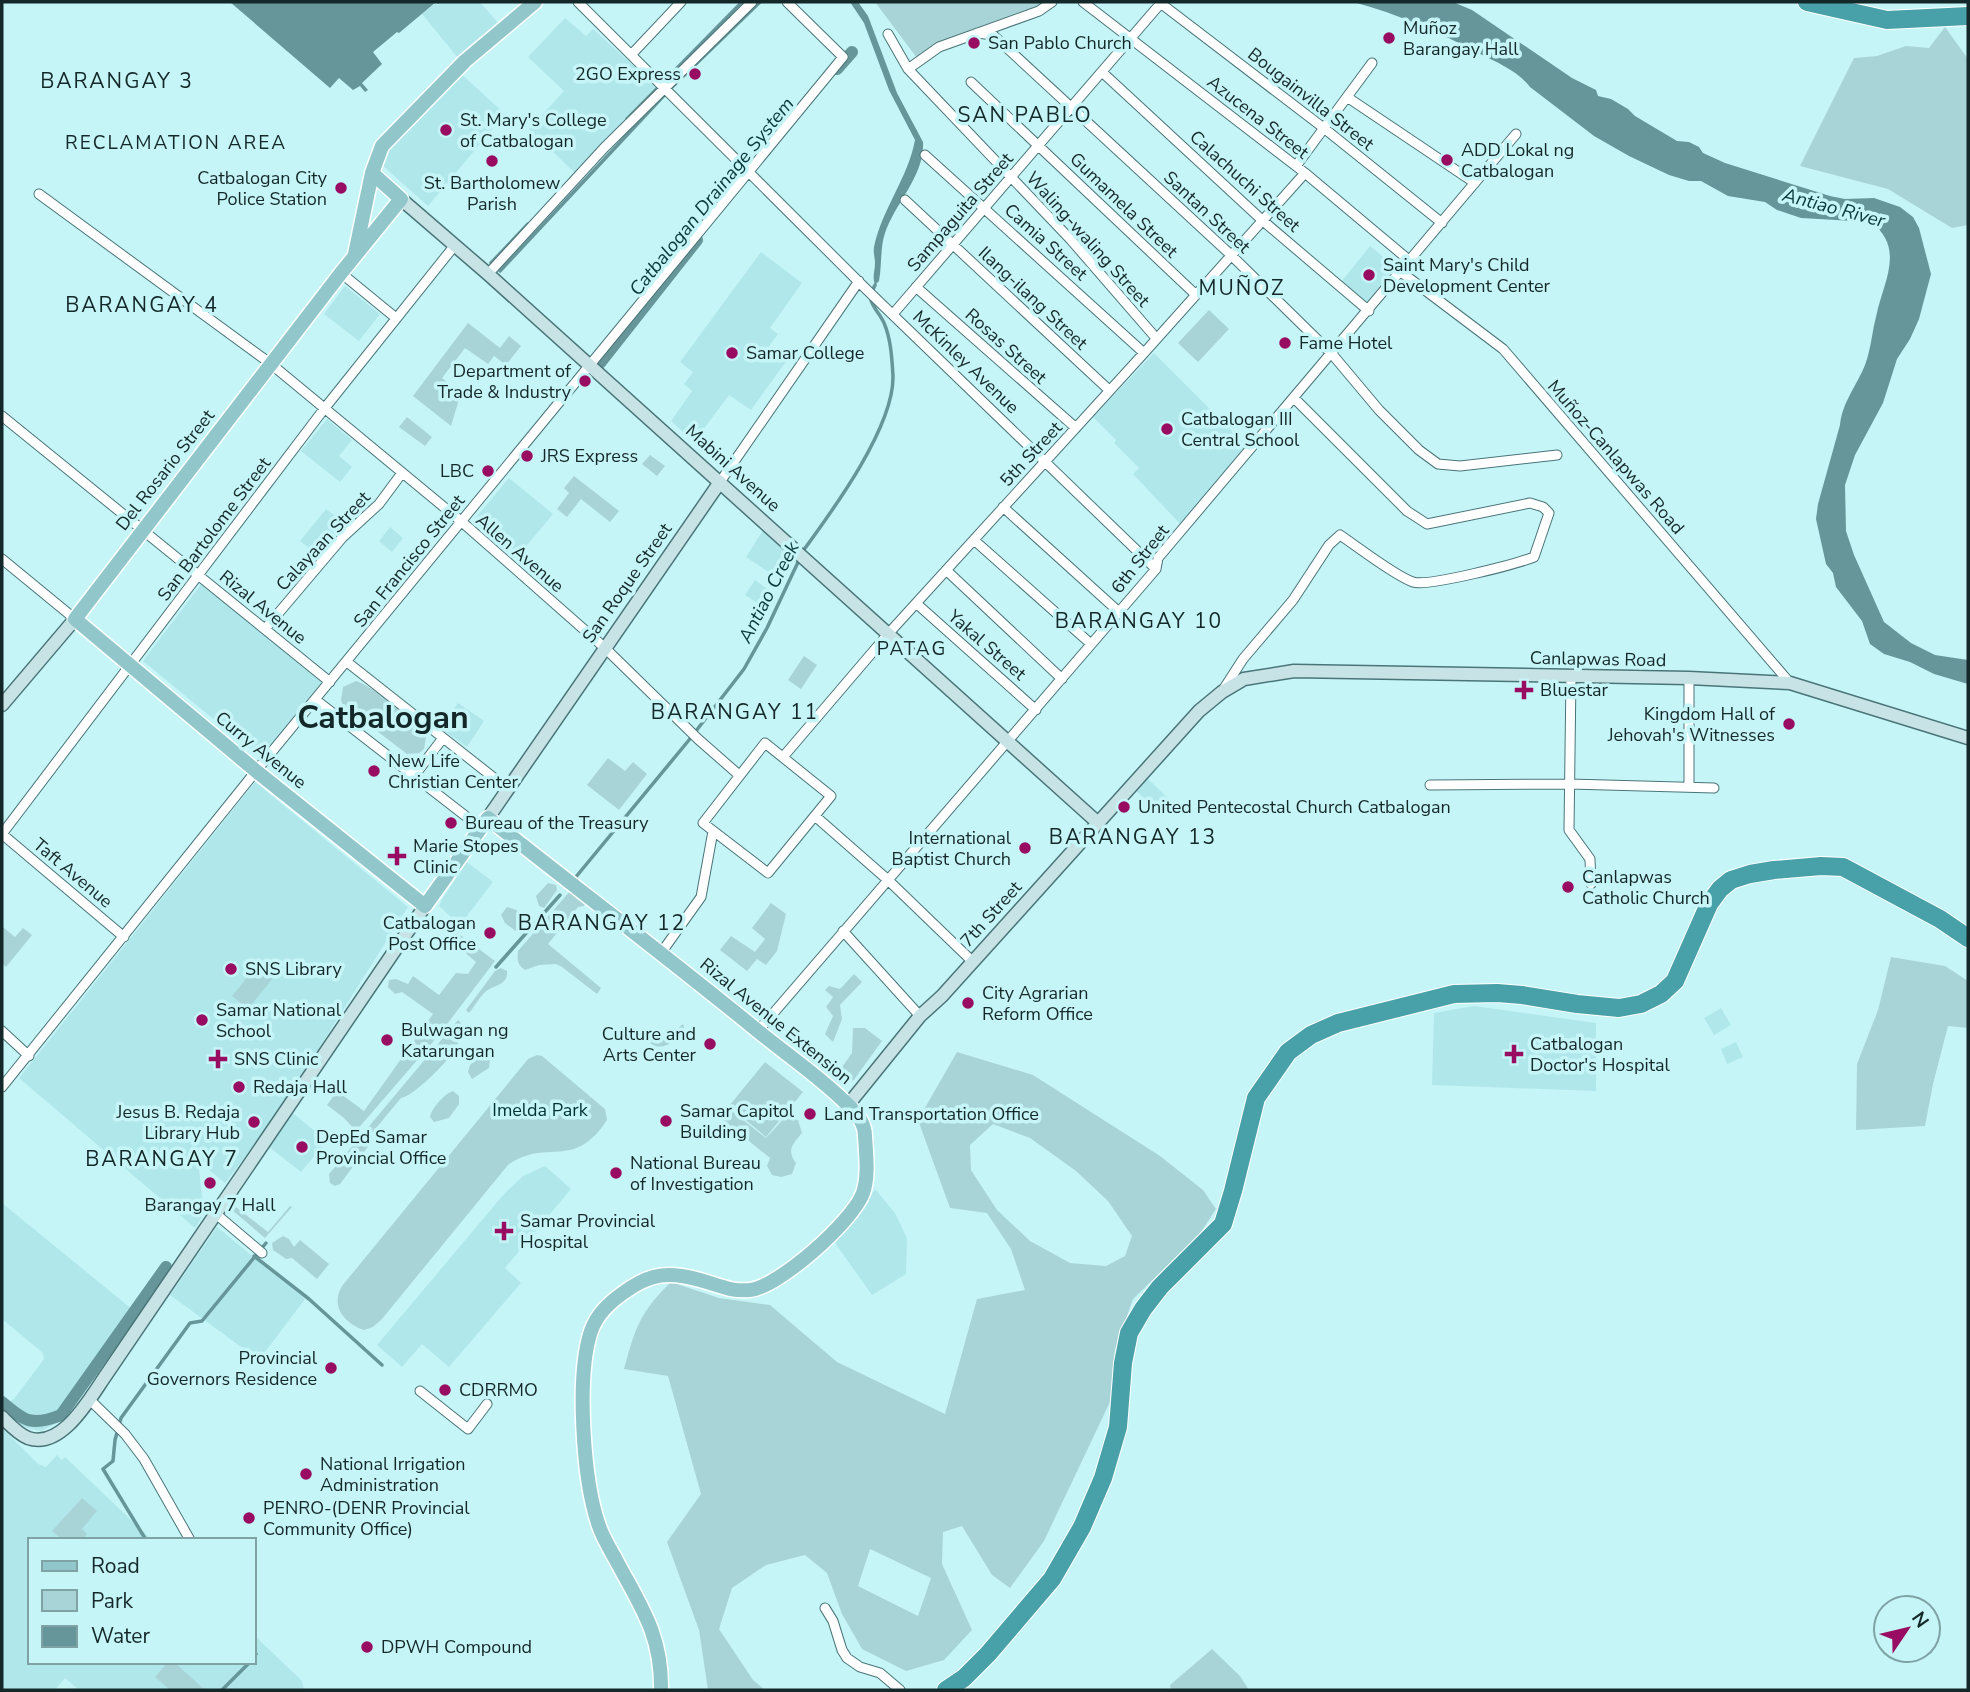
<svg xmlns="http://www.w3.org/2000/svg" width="1970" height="1692" font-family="'Nunito Sans',sans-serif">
  <rect width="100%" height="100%" fill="#c6f5f8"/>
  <path fill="#b0e7eb" d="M442,2h38l19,22 -41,34 -36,-44 14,-11 2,2z
    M565,18l21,18 7,-7 63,57 -81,87 -46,-44 35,-38 -36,-34z
    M459,72l46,42 -77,92 -45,-40 -1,-13z
    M1370,246l27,22 -29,35 -27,-21z
    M761,252l41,31 -32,45 8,6 -9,12 18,14 -36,50 -22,-15 -35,47 -23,-21 21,-30 -8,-7 9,-12 -13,-10z
    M345,286l35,28 -21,27 -35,-27z
    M1154,353l94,94 -66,79 -49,-52 6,-6 -25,-25 2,-3 -23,-23z
    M327,419l25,21 -13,16 13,11 -12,15 -39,-31z
    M509,478l44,36 -36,43 -44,-36z
    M326,509l22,17 -26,32 -22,-17z
    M390,527l13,11 -11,14 -13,-11z
    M765,527l30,27 -16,25 -33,-22z
    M755,580l14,10 -9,15 -15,-10z
    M202,583l123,99 -63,77 -119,-98z
    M458,703l26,18 -17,26 -27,-19z
    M1147,778l24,23 -11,12 -25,-23z
    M255,782l153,125 -125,198 44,36 -26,31 -42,-33 -34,44 -27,-22 6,53 -9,14 -176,-150z
    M467,862l26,20 -33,43 -21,-19 3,-7z
    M1474,1006l122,17v68l-164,-6 2,-72z
    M1721,1008l10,17 -17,10 -10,-17z
    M1736,1042l7,15 -16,7 -6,-15z
    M545,1166l26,23 -66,79 16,15 -72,84 -27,-23 -20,23 -25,-22 127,-151 19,-18z
    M875,1189l20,24 12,25 -1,36 -34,21 -37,-52 23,-26z
    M2,1203l136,111 -76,107 -22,10 -16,-4 -22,-18v-4l12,-6 30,-40 -1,-6 -41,-34z
    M217,1227l88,72 -46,61 -89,-65z
    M2,1428l36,36 8,3 11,-12 5,5 3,-3 87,83h-122v122h224v-27l48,46 2,9h-225l-14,-12 -10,12h-53z"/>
  <path fill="#a9d4d7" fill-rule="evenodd" d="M875,2h172l-10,6 -120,50z
    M1945,27l23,32v166l-16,3 -64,-39 -88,-23 54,-108 23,-2 29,-10 23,2z
    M1209,310l20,19 -31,33 -20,-19z
    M468,323l32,25 9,-12 12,10 -15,19 -12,-9 -6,8 -23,-16 -23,30 19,15 -10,33 -38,-30z
    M407,417l25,20 -7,9 -26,-19z
    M650,455l15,11 -8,10 -15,-12z
    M574,476l45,35 -9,11 -29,-23 -14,18 -10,-8 12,-16 -5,-5z
    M804,656l13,9 -16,24 -13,-9z
    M356,681c15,4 65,42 70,56l-2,12 -5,4 -12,1 -64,-49 -2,-5 2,-13z
    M608,758l17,13 8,-9 14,12 -28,36 -32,-25z
    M548,883l8,2 1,5 -13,18 -5,-2 -3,-10z
    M571,890l15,12 -2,4 -6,1 -30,37 53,44 -4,6 -35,-27 -6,-3 -17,1 -14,5c-8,-6 -8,-10 -7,-19z
    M771,903l15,11 -9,37 -11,14 -9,-6 -10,12 -27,-21 11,-14 24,16 10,-13 -13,-11z
    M507,907c10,3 19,6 21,18l-8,9 -15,-11 -4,-8z
    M3,927l12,10 8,-9 9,7 -26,32 -4,-4z
    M455,931l40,30 -57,75 -82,95 -12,-13 -17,-13 10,-14 27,20 69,-97 -31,-22 -7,2 -7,-7 1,-7 7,-1 12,5 5,-8 26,19 17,-22 12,1 8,-12 -28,-24v-4z
    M1891,957l54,9 23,15v47l-20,-2 -15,58 -8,42 -69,4 1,-66 21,-54z
    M258,964l16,13 -26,32 -16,-13z
    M501,968l6,3c1,13 -9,13 -19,19 -7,4 -13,16 -19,23l-3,-3 29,-39z
    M854,974l8,8 -22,23 2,14 -9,23 -8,-8 8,-18 -7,-9 7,-10 -8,-7 4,-4 11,3z
    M458,1020l3,3c0,10 -1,17 -6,27 -7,11 -41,46 -54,48l-34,41 3,5 -30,40 -5,2 -5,-3 -1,-9z
    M683,1024l1,3c-5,17 -34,31 -38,6 19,-2 19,7 37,-9z
    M853,1028h12l17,13 -29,40 -13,-11 12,-17z
    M483,1052l7,7 -1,9 -17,11 -4,-7 2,-7z
    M957,1052l76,23 127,81 43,34 13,19 -17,26 -66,64 -18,51 -5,52 -66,139 -34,47 -18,-13 -30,-49 -19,6 -1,32 30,66 -28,30 -38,11 -44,-22 -20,-35 -15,-41 -22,-18 -39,10 -34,23 -13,41 34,51 12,10h-57l-9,-60 -32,-88 34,-48 -33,-118 -44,-7c11,-41 16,-57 47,-87l48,16 51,7 67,57 108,52 32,-115 48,-9 -14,-41 -24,-36 -37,-5 -32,-88zM993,1124l37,14 46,33 32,30 24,35 -7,20 -19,10 -36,-3 -40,-22 -33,-31 -26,-40 -1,-25zM870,1549l61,29 -13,38 -60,-30z
    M537,1055l5,1 63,53 2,11c-34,52 -60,17 -99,45l-126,154 -9,8 -9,3c-20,-7 -34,-24 -22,-44l186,-227z
    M765,1062l38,30 -37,45 -37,-31z
    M453,1091l6,5v8l-10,14 -15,4 -4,-5c2,-9 14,-23 23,-26z
    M728,1108l38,30 21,-23 11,5 4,13c-9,11 -16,17 -6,30l-4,11 -11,3 -9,-2 -5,-9 3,-8 -48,-39 -1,-6z
    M290,1206l2,1 -27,31 -33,-28 4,-3 32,25z
    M283,1236l6,3 5,8 6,-7 29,24 -12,15 -25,-21 -6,1 -13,-9 -1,-7z
    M82,1498l15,13 -15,18 5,5 -5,6h-26l3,-3 -7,-6z
    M1212,1649l28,27 9,14h-78l-1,-5z
    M168,1662h6l31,28h-35l-15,-13z"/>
  <path fill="#669699" d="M230,2h211l-3,2 -2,-2 -37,31 -2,-1 -24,20 9,12 -20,19 6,7 -3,2 -5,-6 -7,4 -14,-12 -9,10z
    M850,2h8l10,14 29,77 26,49c2,33 -28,61 -38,91 -5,15 -3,32 -6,48l-4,4c-3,-9 0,-14 0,-22 0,-5 -2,-11 -1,-16 8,-38 34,-69 41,-107l-26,-50 -25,-67z
    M1353,2h100l19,8 100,68 24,12 2,6 13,3 17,10 7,7 42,25 12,1 10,5 4,6 22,10 105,33 15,3 29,-1 26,9 13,10 6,11 12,46 -12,45 -9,20 -13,20 -14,44 -28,52 -10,30 1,46 8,24 30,67 27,21 24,12 33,5v24l-34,-10 -24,-12 -26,-8 -14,-10 -8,-23 -26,-34 -3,-14 -7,-9 -10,-45 2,-15 22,-79c2,-22 17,-40 25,-60 6,-16 7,-33 11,-48 7,-35 30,-68 -5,-95l-70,-4 -24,-8 -12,-8 -37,-6 -27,-15h-12l-20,-6 -40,-19 -35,-20 -64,-49c-11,-15 -33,-25 -50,-33 -41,-22 -82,-40 -127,-52z"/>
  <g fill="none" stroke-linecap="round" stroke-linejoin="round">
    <path stroke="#669699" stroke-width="3.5" d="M627,119l115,-117
      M491,263l37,-39
      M500,271l170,-182 90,-87
      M803,551c30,-41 91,-124 90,-175 -1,-17 -2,-37 -9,-53 -3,-8 -11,-15 -13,-23 -1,-6 2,-10 4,-15
      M575,878l114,-138 55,-71 23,-41 33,-70
      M496,967l64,-72
      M254,1256l55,43 73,66
      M146,1540l-43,-71 10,-8 2,-21 6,-22 69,-95 12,-2 64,-78
      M254,1652l2,2 -2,2
      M222,1690l28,-28"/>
    <path stroke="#669699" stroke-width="12" d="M837,69l15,-17
      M600,363l97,-123
      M2,1402c22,19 30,25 59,13l105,-148"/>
    <defs>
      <path id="street" d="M578,2l288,287 290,280
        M1083,2l222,171 105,88
        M1159,2l166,127 117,94
        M977,33l16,2 238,220 101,99 47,56 40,40 19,14 22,2 97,-11
        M888,34l20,35 163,171 85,98
        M631,55l50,-53
        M908,69l31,-22 100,-36 13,-9
        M1102,72l160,148 107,91
        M971,82l224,212
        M1347,97l128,86
        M925,155l219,198
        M1296,166l76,-103
        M39,194l232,170 191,158 143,126 93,91 41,36
        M905,200l204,190
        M1401,272l102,77 287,334
        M341,273l55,45
        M488,274l116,-126 148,-146
        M916,287l160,141
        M893,314l268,-311
        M2,416l328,266
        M720,482l139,-201
        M1003,507l116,105
        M974,540l117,104
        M2,559l73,60
        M946,570l116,109
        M917,604l119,106
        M265,629l77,-91 37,-34 23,-31
        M347,662l161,127
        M1571,676l-2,154 21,29 1,25
        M1223,690l20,-31 50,-59 36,-55 11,-10c18,12 55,41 73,47 15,5 103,-18 121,-25l15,-44 -6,-6 -13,-4 -103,21 -20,-13 -113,-113
        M316,700l165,128
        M765,743l66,53 -63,77 -65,-50z
        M783,757l105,-123 256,-281 161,-180
        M414,776l29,-38
        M1430,785l140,-1 144,4
        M1689,787v-109
        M815,816l73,64 84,81
        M2,834l322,-425 131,-164
        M2,834l122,103
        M843,931l77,85
        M661,953l40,-56 12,-66
        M2,1031l27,25
        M758,1031l398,-462 2,-11 358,-424
        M2,1087l254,-316 587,-714 -56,-55
        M216,1214l46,39
        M420,1391l48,38 19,-25
        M89,1399l36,35 19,25 46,81
        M825,1608l8,13 9,29 5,8 13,9 20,6 20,17"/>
      <path id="secondary" d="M401,199l87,75 609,548
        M2,705l73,-86
        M488,818l232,-336
        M848,1105l72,-89 22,-20 257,-285 23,-19 22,-13 50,-8 395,7 101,5 178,55
        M2,1417c7,7 16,17 26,21 34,12 62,-40 78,-63l319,-469"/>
      <path id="primary" d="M372,173l29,26 -60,74 -266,346 181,152 169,135 63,-88c88,70 178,138 265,209 31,26 65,48 94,77 9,8 18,20 18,32 1,18 4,40 -2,57 -10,28 -84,94 -113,97 -19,2 -32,-5 -50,-10 -31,-9 -50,-7 -77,13 -14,10 -26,21 -32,38 -15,45 -8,150 8,195 4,12 11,23 17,34 25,47 46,75 45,130
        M355,254l17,-81 10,-27 83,-85 70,-59"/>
      <path id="highway" d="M1807,2l80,18 81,-4
        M946,1690l18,-12 24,-24 64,-75 30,-52 21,-49 15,-51 5,-64 6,-30 14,-24 17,-22 63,-63 10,-33 23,-93 32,-46 23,-17 27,-12 116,-29 43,-1 25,2 55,9 42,4 22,-4 20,-10 14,-13 34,-77 11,-15 11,-9 19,-6 24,-4 47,-4 22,1 97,52 28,19"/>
    </defs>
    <use href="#street" stroke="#497578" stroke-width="11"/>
    <use href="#secondary" stroke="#497578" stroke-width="15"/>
    <use href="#primary" stroke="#fff" stroke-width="17"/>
    <use href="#highway" stroke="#fff" stroke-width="20"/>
    <use href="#street" stroke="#fff" stroke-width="9"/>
    <use href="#secondary" stroke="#c8e3e5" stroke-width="12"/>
    <use href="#primary" stroke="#91c7cb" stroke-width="14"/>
    <use href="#highway" stroke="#48a1a8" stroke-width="18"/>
  </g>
  <g fill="#980d61" stroke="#c6f5f8" stroke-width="2.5">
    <circle cx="1389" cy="38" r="7"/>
    <circle cx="974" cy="43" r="7"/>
    <circle cx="695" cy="74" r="7"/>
    <circle cx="446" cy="130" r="7"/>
    <circle cx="1447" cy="160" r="7"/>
    <circle cx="492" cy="161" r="7"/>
    <circle cx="341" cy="188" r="7"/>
    <circle cx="1369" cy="275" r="7"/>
    <circle cx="1285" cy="343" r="7"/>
    <circle cx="732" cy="353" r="7"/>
    <circle cx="585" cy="381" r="7"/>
    <circle cx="1167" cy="429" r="7"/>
    <circle cx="527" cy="456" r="7"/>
    <circle cx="488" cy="471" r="7"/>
    <path d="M1520.5 679.5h7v7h7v7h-7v7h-7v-7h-7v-7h7z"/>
    <circle cx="1789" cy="724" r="7"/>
    <circle cx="374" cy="771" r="7"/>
    <circle cx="1124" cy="807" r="7"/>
    <circle cx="451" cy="823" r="7"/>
    <circle cx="1025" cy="848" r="7"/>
    <path d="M393.5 845.5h7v7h7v7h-7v7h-7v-7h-7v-7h7z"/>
    <circle cx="1568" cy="887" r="7"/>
    <circle cx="490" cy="933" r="7"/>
    <circle cx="231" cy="969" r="7"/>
    <circle cx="968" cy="1003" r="7"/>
    <circle cx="202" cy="1020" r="7"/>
    <circle cx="387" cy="1040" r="7"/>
    <circle cx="710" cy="1044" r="7"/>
    <path d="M1510.5 1043.5h7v7h7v7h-7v7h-7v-7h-7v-7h7z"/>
    <path d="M214.5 1048.5h7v7h7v7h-7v7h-7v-7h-7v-7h7z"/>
    <circle cx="239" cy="1087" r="7"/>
    <circle cx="810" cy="1114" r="7"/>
    <circle cx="666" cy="1121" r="7"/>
    <circle cx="254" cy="1122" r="7"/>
    <circle cx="302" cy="1147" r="7"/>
    <circle cx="616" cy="1173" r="7"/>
    <circle cx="210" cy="1183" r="7"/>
    <path d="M500.5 1220.5h7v7h7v7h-7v7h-7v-7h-7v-7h7z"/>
    <circle cx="331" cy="1368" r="7"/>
    <circle cx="445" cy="1390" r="7"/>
    <circle cx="306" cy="1474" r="7"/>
    <circle cx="249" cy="1518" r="7"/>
    <circle cx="367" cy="1647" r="7"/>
  </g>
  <g text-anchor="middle" stroke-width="7" stroke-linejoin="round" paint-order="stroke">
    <g font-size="18" fill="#152829" stroke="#c6f5f8" text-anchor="start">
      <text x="1403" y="34">Muñoz<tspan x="1403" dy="21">Barangay Hall</tspan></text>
      <text x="988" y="49">San Pablo Church</text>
      <text x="681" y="80" text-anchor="end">2GO Express</text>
      <text x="460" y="126">St. Mary's College<tspan x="460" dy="21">of Catbalogan</tspan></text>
      <text x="1461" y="156">ADD Lokal ng<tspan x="1461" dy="21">Catbalogan</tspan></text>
      <text x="327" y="184" text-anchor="end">Catbalogan City<tspan x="327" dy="21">Police Station</tspan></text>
      <text x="492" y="189" text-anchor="middle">St. Bartholomew<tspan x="492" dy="21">Parish</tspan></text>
      <text x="1383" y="271">Saint Mary's Child<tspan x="1383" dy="21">Development Center</tspan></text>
      <text x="1299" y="349">Fame Hotel</text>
      <text x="746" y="359">Samar College</text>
      <text x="571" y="377" text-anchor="end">Department of<tspan x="571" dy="21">Trade &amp; Industry</tspan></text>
      <text x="1181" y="425">Catbalogan III<tspan x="1181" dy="21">Central School</tspan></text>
      <text x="541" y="462">JRS Express</text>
      <text x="474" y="477" text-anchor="end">LBC</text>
      <text x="1540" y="696">Bluestar</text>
      <text x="1775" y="720" text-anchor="end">Kingdom Hall of<tspan x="1775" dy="21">Jehovah's Witnesses</tspan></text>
      <text x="388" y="767">New Life<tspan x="388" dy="21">Christian Center</tspan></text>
      <text x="1138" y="813">United Pentecostal Church Catbalogan</text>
      <text x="465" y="829">Bureau of the Treasury</text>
      <text x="1011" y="844" text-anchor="end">International<tspan x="1011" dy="21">Baptist Church</tspan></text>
      <text x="413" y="852">Marie Stopes<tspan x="413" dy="21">Clinic</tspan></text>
      <text x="1582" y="883">Canlapwas<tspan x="1582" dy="21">Catholic Church</tspan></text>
      <text x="476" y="929" text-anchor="end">Catbalogan<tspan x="476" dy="21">Post Office</tspan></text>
      <text x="245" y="975">SNS Library</text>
      <text x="982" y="999">City Agrarian<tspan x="982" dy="21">Reform Office</tspan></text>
      <text x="216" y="1016">Samar National<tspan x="216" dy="21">School</tspan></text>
      <text x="401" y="1036">Bulwagan ng<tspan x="401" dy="21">Katarungan</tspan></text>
      <text x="696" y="1040" text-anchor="end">Culture and<tspan x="696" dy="21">Arts Center</tspan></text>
      <text x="1530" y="1050">Catbalogan<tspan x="1530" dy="21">Doctor's Hospital</tspan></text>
      <text x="234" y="1065">SNS Clinic</text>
      <text x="253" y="1093">Redaja Hall</text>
      <text x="680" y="1117">Samar Capitol<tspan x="680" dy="21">Building</tspan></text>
      <text x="240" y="1118" text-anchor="end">Jesus B. Redaja<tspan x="240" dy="21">Library Hub</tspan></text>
      <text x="824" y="1120">Land Transportation Office</text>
      <text x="316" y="1143">DepEd Samar<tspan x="316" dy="21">Provincial Office</tspan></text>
      <text x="630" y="1169">National Bureau<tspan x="630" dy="21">of Investigation</tspan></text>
      <text x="210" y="1211" text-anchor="middle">Barangay 7 Hall</text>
      <text x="520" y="1227">Samar Provincial<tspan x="520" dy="21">Hospital</tspan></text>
      <text x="317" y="1364" text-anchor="end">Provincial<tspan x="317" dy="21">Governors Residence</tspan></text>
      <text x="459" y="1396">CDRRMO</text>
      <text x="320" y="1470">National Irrigation<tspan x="320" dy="21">Administration</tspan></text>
      <text x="263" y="1514">PENRO-(DENR Provincial<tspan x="263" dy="21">Community Office)</tspan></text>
      <text x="381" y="1653">DPWH Compound</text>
    </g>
    <g font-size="18" fill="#152829" stroke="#c6f5f8">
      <text transform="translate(1311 99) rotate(38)" y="6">Bougainvilla Street</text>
      <text transform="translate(1258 117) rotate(38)" y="6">Azucena Street</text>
      <text transform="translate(1245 181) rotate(42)" y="6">Calachuchi Street</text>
      <text transform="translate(1124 205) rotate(44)" y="6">Gumamela Street</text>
      <text transform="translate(960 212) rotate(-49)" y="6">Sampaguita Street</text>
      <text transform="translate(1207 212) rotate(43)" y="6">Santan Street</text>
      <text transform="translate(1088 239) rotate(48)" y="6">Waling-waling Street</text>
      <text transform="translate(1046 242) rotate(42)" y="6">Camia Street</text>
      <text transform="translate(1033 298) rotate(43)" y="6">Ilang-ilang Street</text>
      <text transform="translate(1006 346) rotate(42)" y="6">Rosas Street</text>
      <text transform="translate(966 362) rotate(44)" y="6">McKinley Avenue</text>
      <text transform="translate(1031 454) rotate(-47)" y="6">5th Street</text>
      <text transform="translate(1616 457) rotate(49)" y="6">Muñoz-Canlapwas Road</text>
      <text transform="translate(733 468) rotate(42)" y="6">Mabini Avenue</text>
      <text transform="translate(165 470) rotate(-52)" y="6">Del Rosario Street</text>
      <text transform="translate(214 529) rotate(-53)" y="6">San Bartolome Street</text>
      <text transform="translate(323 541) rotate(-47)" y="6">Calayaan Street</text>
      <text transform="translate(520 553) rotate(41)" y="6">Allen Avenue</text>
      <text transform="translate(1140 559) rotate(-52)" y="6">6th Street</text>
      <text transform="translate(409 561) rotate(-51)" y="6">San Francisco Street</text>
      <text transform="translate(627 583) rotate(-55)" y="6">San Roque Street</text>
      <text transform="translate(263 607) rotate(39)" y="6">Rizal Avenue</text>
      <text transform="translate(987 645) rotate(41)" y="6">Yakal Street</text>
      <text transform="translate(1598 659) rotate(1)" y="6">Canlapwas Road</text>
      <text transform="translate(261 750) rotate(39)" y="6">Curry Avenue</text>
      <text transform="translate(73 873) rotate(40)" y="6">Taft Avenue</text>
      <text transform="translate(991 914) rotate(-48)" y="6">7th Street</text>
      <text transform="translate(776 1021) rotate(39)" y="6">Rizal Avenue Extension</text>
    </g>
    <g font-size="18" fill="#003134" stroke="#c6f5f8">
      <text x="540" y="1116">Imelda Park</text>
    </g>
    <g font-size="19" letter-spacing="2" fill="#152829" stroke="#c6f5f8">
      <text x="176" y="149">RECLAMATION AREA</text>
      <text x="912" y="655">PATAG</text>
    </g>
    <g font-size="19" font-style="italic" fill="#08393c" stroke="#c6f5f8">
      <text transform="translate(711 196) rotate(-51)" y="7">Catbalogan Drainage System</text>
      <text transform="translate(1834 207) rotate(15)" y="7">Antiao River</text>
      <text transform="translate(768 592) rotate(-63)" y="7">Antiao Creek</text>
    </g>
    <g font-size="21" letter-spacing="2" fill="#152829" stroke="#c6f5f8">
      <text x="117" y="88">BARANGAY 3</text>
      <text x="1025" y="122">SAN PABLO</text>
      <text x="1242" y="295">MUÑOZ</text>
      <text x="142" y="312">BARANGAY 4</text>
      <text x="1139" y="628">BARANGAY 10</text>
      <text x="735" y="719">BARANGAY 11</text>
      <text x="1133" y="844">BARANGAY 13</text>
      <text x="602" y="930">BARANGAY 12</text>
      <text x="162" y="1166">BARANGAY 7</text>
    </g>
    <g font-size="32" font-weight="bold" fill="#152829" stroke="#c6f5f8">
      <text x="383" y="728">Catbalogan</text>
    </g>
  </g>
  <rect width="1970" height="1692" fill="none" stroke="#152829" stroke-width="7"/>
  <rect x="28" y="1538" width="228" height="126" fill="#c6f5f8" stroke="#7fa3a5" stroke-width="2"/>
  <rect x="42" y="1561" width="35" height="10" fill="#91c7cb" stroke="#7fa3a5" stroke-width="2"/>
  <text x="91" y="1573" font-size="21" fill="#152829">Road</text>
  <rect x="42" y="1590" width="35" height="21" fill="#a9d4d7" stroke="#7fa3a5" stroke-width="2"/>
  <text x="91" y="1608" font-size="21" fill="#152829">Park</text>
  <rect x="42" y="1626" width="35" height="21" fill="#669699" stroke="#7fa3a5" stroke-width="2"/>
  <text x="91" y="1643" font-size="21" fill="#152829">Water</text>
  <g transform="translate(1907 1629) rotate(55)"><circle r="33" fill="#c6f5f8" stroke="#7fa3a5" stroke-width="2"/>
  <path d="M0-5L12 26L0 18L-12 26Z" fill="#980d61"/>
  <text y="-10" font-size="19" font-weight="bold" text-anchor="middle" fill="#152829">N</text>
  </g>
</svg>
